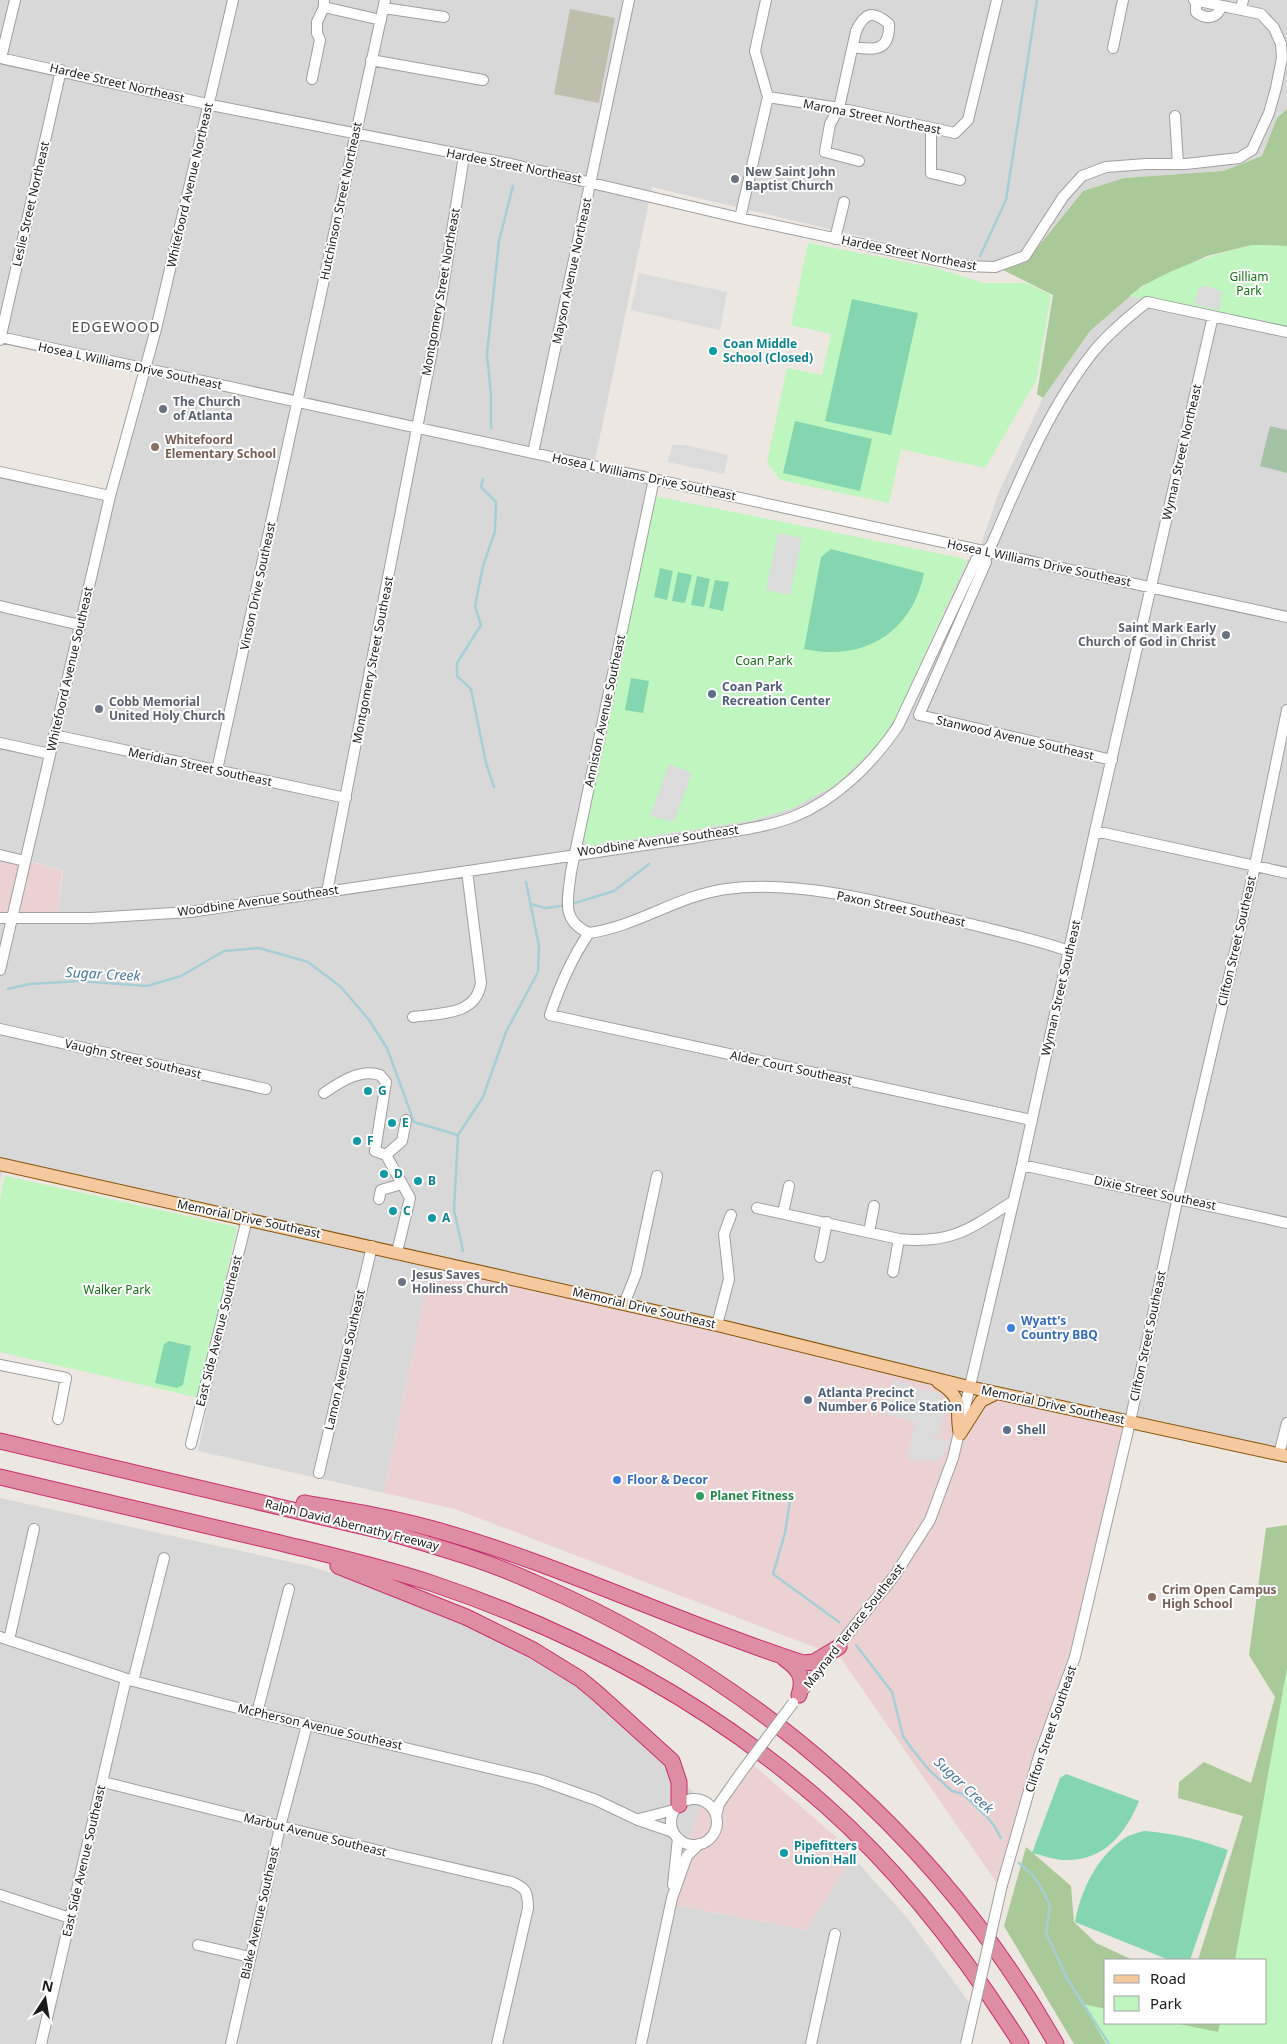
<svg xmlns="http://www.w3.org/2000/svg" width="1287" height="2044" font-family="'Noto Sans',sans-serif">
  <rect width="100%" height="100%" fill="#ece7e1"/>
  <path fill="#d9d8d8" d="M0,0h1287v109l-10,9 -15,38 -39,15 -99,7 -41,13 -57,71 -23,8 -351,-83 -57,273 58,12 1,24 -71,342 6,8 165,-26 39,-12 44,-24 73,-95 57,-128 13,-14 19,-55 44,-94 47,-67 39,-35 158,34v1122l-855,-191 -48,232 -186,-42 49,-232 -244,-52 -3,14v-264l57,3 6,-50 -63,-17v-383l112,23 31,-130 -143,-27z
    M0,1498l309,68 36,11 136,53 79,41 70,59 72,71 -32,103 136,26 47,-73 55,62 69,94 -8,31h-969z"/>
  <path fill="#ecd1d2" d="M0,854l62,16 -5,51 -57,-4z
    M432,1260l700,158 -64,258 -65,216 -163,-235 -385,-148 -71,-16z
    M750,1762l86,75 17,20 -47,73 -136,-26 32,-103 10,10z"/>
  <path fill="#bfbead" d="M570,9l45,9 -16,85 -45,-9z"/>
  <path fill="#aac998" d="M1287,109v137l-35,-1 -45,11 -65,30 -52,45 -47,67 -6,-4 16,-99 -50,-25 23,-8 57,-71 41,-13 99,-7 39,-15 15,-38z
    M1287,1525v322l-21,113h-68l45,-144 -65,-18 1,-16 25,-20 47,21 24,-86 -26,-42 17,-127z
    M1026,1847l45,39 3,36 22,21 37,17h-27v63h160l-5,21h-187l-70,-118z"/>
  <path fill="#a4c3a6" d="M1270,426l17,4v43l-27,-7z"/>
  <path fill="#bff5bf" d="M808,243l128,25 47,15h43l25,12 -15,86 -51,87 -84,-19 -12,54 -109,-23 -13,-18 20,-94 35,7 9,-41 -40,-9z
    M1252,245l35,1v84l-158,-34c36,-27 80,-40 123,-51z
    M654,496l307,62 6,3 -71,156 -17,26 -42,41 -44,24 -39,12 -166,26 -5,-8z
    M5,1176l232,51 -38,171 -199,-46v-152z
    M1287,1668v376h-181l-23,-40 23,5v14h69l43,9 2,-9h46v-63h-31z"/>
  <path fill="#83d6b0" d="M852,299l66,14 -27,122 -66,-14z
    M795,421l77,18 -12,52 -77,-18z
    M831,549l93,24c-12,61 -62,89 -120,76l17,-92z
    M660,568l13,3 -6,29 -13,-3z
    M678,572l14,3 -7,28 -13,-2z
    M697,576l13,3 -6,28 -13,-2z
    M715,580l14,2 -6,29 -14,-3z
    M631,678l18,3 -6,32 -18,-3z
    M169,1341l22,5 -8,39 -6,3 -22,-5 9,-39z
    M1066,1774l73,27c-14,34 -36,61 -77,59 -10,-1 -20,-5 -30,-7l28,-75z
    M1144,1831c30,2 56,9 84,19l-38,110h-21l-94,-38c6,-32 21,-63 47,-82 6,-5 15,-7 22,-9z"/>
  <path fill="#dbdbdb" d="M639,273l88,19 -7,38 -89,-20z
    M1208,286l14,6 -3,18 -25,-6 5,-17z
    M672,445h14l42,10 -4,19 -56,-12z
    M778,533l24,5 -12,57 -24,-5z
    M669,764l23,9 -18,49 -24,-6z
    M894,1380l16,3 -2,10 3,-6 30,6 -2,11 7,2 -7,30h-8l2,2 16,2 -5,16 -2,-1 -3,6 -32,-1 8,-38 -31,-8z"/>
  <g fill="none" stroke-linecap="round" stroke-linejoin="round">
    <path stroke="#a4cfd7" stroke-width="2.5" d="M980,256l26,-56 31,-200
      M491,428v-33l-4,-41 12,-113 14,-55
      M483,479l-2,8 15,15 -1,29 -12,35 -8,40 6,19 -24,38v13l14,13 15,74 8,24
      M575,903l39,-12 35,-27
      M531,904l14,4 16,-2
      M8,989l22,-5 49,-3 68,5 34,-10 43,-25 35,-3 49,14 33,25 28,33 18,28 27,74 44,13
      M463,1251l-9,-41 4,-75 25,-38 23,-65 32,-60 1,-26 -13,-64
      M791,1494l-6,39 -12,41 66,48
      M856,1645l36,47 11,44 9,13 18,22 22,20 11,3 22,21 8,9 8,14
      M1019,1863l14,12 10,16 7,15 -4,27 22,47 41,64"/>
    <defs>
      <path id="minor" d="M1196,0v12c10,8 22,7 25,-6
        M324,7l57,13
        M384,8l60,9
        M1241,10l2,-10
        M853,47c21,3 37,5 36,-23 -16,-14 -24,-12 -33,7l-17,77 -9,16 -5,28 34,9
        M1113,48l10,-48
        M0,58l216,48 295,58 229,54 191,41 32,7 32,1 30,-11 38,-59 19,-21 24,-9 40,-3h40l53,-6 13,-8 17,-37 7,-25 6,-30 -1,-14 -7,-16 -13,-14 -67,-14
        M1,58l14,-58
        M371,60l112,20
        M312,79l8,-39 -3,-7v-11l7,-15v-7
        M768,97l71,11 116,25 13,-13 29,-120
        M1175,116l3,48
        M931,129v44l29,7
        M740,218l28,-121 -13,-46 11,-51
        M835,239l9,-37
        M0,337l1287,280
        M0,340l61,-270
        M533,453l96,-453
        M0,472l110,24
        M984,551l2,11 -67,153 193,45
        M0,606l80,19
        M54,735l292,63
        M0,743l50,11
        M217,770l168,-770
        M1095,831l192,42
        M0,855l25,6
        M327,892l110,-567 27,-169
        M0,918h91l99,-6 502,-74c33,-6 69,-9 101,-21 43,-17 80,-54 105,-91l78,-166 15,-14c29,-67 57,-137 103,-195 15,-18 34,-34 53,-49l140,30
        M589,933c-29,-13 -21,-34 -18,-61l83,-393
        M0,970l110,-474 46,-167 77,-329
        M413,1017c27,-4 63,-1 68,-34l-14,-112
        M0,1029l266,60
        M324,1093c16,-11 37,-25 56,-18l6,7 -11,69 11,4 24,43 -13,54
        M1031,1120l-481,-105c10,-30 21,-56 39,-82 49,-7 88,-37 137,-44 74,-10 164,15 236,33 36,9 72,17 107,29
        M386,1155l16,-14 4,-21
        M1022,1165l265,58
        M379,1199l2,-9 21,-6
        M757,1208l142,31c53,5 71,-10 113,-37
        M783,1213l6,-27
        M869,1232l5,-26
        M820,1257l7,-35
        M893,1272l6,-33
        M624,1304l12,-30 21,-98
        M717,1325l12,-46 -5,-45 7,-19
        M0,1365l66,13 -8,41
        M191,1444l56,-225
        M1279,1454l8,-31
        M319,1473l53,-227
        M0,1637l133,44 124,32 283,67 56,20 42,20 35,12
        M9,1640l25,-111
        M133,1681l31,-123
        M801,1693l94,-118 35,-55 23,-62 69,-293 73,-334 118,-515
        M257,1713l32,-124
        M103,1782l293,73 116,27c14,6 16,10 16,26l-31,136
        M671 1822a23 23 0 1 1 46 0a23 23 0 1 1-46 0Z
        M716,1816l3,-12 21,-30
        M639,1819l35,-9
        M673,1885l5,-47
        M1002,1885l37,-129 36,-99 55,-235 49,-230 75,-322 33,-160
        M0,1895l70,23
        M198,1945l52,12
        M41,2044l85,-365
        M231,2044l49,-217 27,-102
        M641,2044l31,-146 15,-42 12,-12
        M811,2044l24,-110"/>
      <path id="major" d="M0,1164l717,161 252,62 318,69
        M938,1382c29,18 16,26 22,52
        M960,1434l21,-33 16,-8"/>
      <path id="highway" d="M0,1441l390,92c48,14 97,28 143,49 219,94 406,255 523,462
        M0,1477c91,22 182,42 272,64 53,13 107,25 159,42 143,48 280,121 394,222 77,68 141,152 196,239
        M304,1503c43,7 87,14 129,26 127,35 245,94 370,134l11,-1 25,-15
        M338,1566l128,51 67,33 47,29 17,14 75,68 7,21v23
        M785,1659c14,10 20,19 14,36"/>
    </defs>
    <use href="#minor" stroke="#9f9f9f" stroke-width="12"/>
    <use href="#major" stroke="#88550a" stroke-width="14"/>
    <use href="#highway" stroke="#c92f6f" stroke-width="17"/>
    <use href="#minor" stroke="#fff" stroke-width="10"/>
    <use href="#major" stroke="#f5c89d" stroke-width="12"/>
    <use href="#highway" stroke="#df8da2" stroke-width="15"/>
    <defs>
      <path id="minor-bridge" d="M740,1774l53,-71
        M966,2044l36,-159"/>
    </defs>
    <use href="#minor-bridge" stroke="#9f9f9f" stroke-width="12" stroke-linecap="butt"/>
    <use href="#minor-bridge" stroke="#fff" stroke-width="10"/>
  </g>
  <g fill="#6b7280" stroke="#fff" stroke-width="2">
    <circle cx="735" cy="179" r="5"/>
    <circle cx="163" cy="409" r="5"/>
    <circle cx="1226" cy="635" r="5"/>
    <circle cx="99" cy="709" r="5"/>
    <circle cx="402" cy="1282" r="5"/>
  </g>
  <g fill="#0f9aa8" stroke="#fff" stroke-width="2">
    <circle cx="713" cy="351" r="5"/>
    <circle cx="368" cy="1091" r="5"/>
    <circle cx="392" cy="1123" r="5"/>
    <circle cx="357" cy="1141" r="5"/>
    <circle cx="384" cy="1174" r="5"/>
    <circle cx="418" cy="1181" r="5"/>
    <circle cx="393" cy="1211" r="5"/>
    <circle cx="432" cy="1218" r="5"/>
    <circle cx="784" cy="1853" r="5"/>
  </g>
  <g fill="#8d6e63" stroke="#fff" stroke-width="2">
    <circle cx="155" cy="447" r="5"/>
    <circle cx="1152" cy="1597" r="5"/>
  </g>
  <g fill="#5c6f8a" stroke="#fff" stroke-width="2">
    <circle cx="712" cy="694" r="5"/>
    <circle cx="808" cy="1400" r="5"/>
    <circle cx="1007" cy="1430" r="5"/>
  </g>
  <g fill="#3f7fe0" stroke="#fff" stroke-width="2">
    <circle cx="1011" cy="1328" r="5"/>
    <circle cx="617" cy="1480" r="5"/>
  </g>
  <circle fill="#2e9e5b" stroke="#fff" stroke-width="2" cx="700" cy="1496" r="5"/>
  <g text-anchor="middle" stroke-width="4" stroke-linejoin="round" paint-order="stroke">
    <g font-size="12" fill="#1b1b1b" stroke="#fff">
      <text transform="translate(117 83) rotate(13)" y="4">Hardee Street Northeast</text>
      <text transform="translate(872 117) rotate(11)" y="4">Marona Street Northeast</text>
      <text transform="translate(514 166) rotate(11)" y="4">Hardee Street Northeast</text>
      <text transform="translate(190 185) rotate(-77)" y="4">Whitefoord Avenue Northeast</text>
      <text transform="translate(341 201) rotate(-78)" y="4">Hutchinson Street Northeast</text>
      <text transform="translate(31 204) rotate(-77)" y="4">Leslie Street Northeast</text>
      <text transform="translate(909 253) rotate(11)" y="4">Hardee Street Northeast</text>
      <text transform="translate(572 271) rotate(-78)" y="4">Mayson Avenue Northeast</text>
      <text transform="translate(441 292) rotate(-80)" y="4">Montgomery Street Northeast</text>
      <text transform="translate(130 366) rotate(12)" y="4">Hosea L Williams Drive Southeast</text>
      <text transform="translate(1182 452) rotate(-77)" y="4">Wyman Street Northeast</text>
      <text transform="translate(644 477) rotate(12)" y="4">Hosea L Williams Drive Southeast</text>
      <text transform="translate(1039 563) rotate(12)" y="4">Hosea L Williams Drive Southeast</text>
      <text transform="translate(258 586) rotate(-78)" y="4">Vinson Drive Southeast</text>
      <text transform="translate(373 660) rotate(-79)" y="4">Montgomery Street Southeast</text>
      <text transform="translate(70 669) rotate(-77)" y="4">Whitefoord Avenue Southeast</text>
      <text transform="translate(605 711) rotate(-78)" y="4">Anniston Avenue Southeast</text>
      <text transform="translate(1015 738) rotate(13)" y="4">Stanwood Avenue Southeast</text>
      <text transform="translate(200 767) rotate(12)" y="4">Meridian Street Southeast</text>
      <text transform="translate(658 841) rotate(-8)" y="4">Woodbine Avenue Southeast</text>
      <text transform="translate(258 901) rotate(-8)" y="4">Woodbine Avenue Southeast</text>
      <text transform="translate(901 909) rotate(12)" y="4">Paxon Street Southeast</text>
      <text transform="translate(1237 941) rotate(-77)" y="4">Clifton Street Southeast</text>
      <text transform="translate(1061 988) rotate(-77)" y="4">Wyman Street Southeast</text>
      <text transform="translate(133 1059) rotate(13)" y="4">Vaughn Street Southeast</text>
      <text transform="translate(791 1068) rotate(12)" y="4">Alder Court Southeast</text>
      <text transform="translate(1155 1193) rotate(12)" y="4">Dixie Street Southeast</text>
      <text transform="translate(249 1219) rotate(12)" y="4">Memorial Drive Southeast</text>
      <text transform="translate(644 1308) rotate(13)" y="4">Memorial Drive Southeast</text>
      <text transform="translate(219 1331) rotate(-76)" y="4">East Side Avenue Southeast</text>
      <text transform="translate(1148 1336) rotate(-78)" y="4">Clifton Street Southeast</text>
      <text transform="translate(345 1360) rotate(-77)" y="4">Lamon Avenue Southeast</text>
      <text transform="translate(1053 1405) rotate(12)" y="4">Memorial Drive Southeast</text>
      <text transform="translate(352 1525) rotate(14)" y="4">Ralph David Abernathy Freeway</text>
      <text transform="translate(854 1626) rotate(-52)" y="4">Maynard Terrace Southeast</text>
      <text transform="translate(320 1727) rotate(13)" y="4">McPherson Avenue Southeast</text>
      <text transform="translate(1051 1729) rotate(-71)" y="4">Clifton Street Southeast</text>
      <text transform="translate(315 1835) rotate(14)" y="4">Marbut Avenue Southeast</text>
      <text transform="translate(84 1861) rotate(-77)" y="4">East Side Avenue Southeast</text>
      <text transform="translate(260 1913) rotate(-77)" y="4">Blake Avenue Southeast</text>
    </g>
    <g font-size="12" font-weight="bold" fill="#5b616d" stroke="#fff" text-anchor="start">
      <text x="745" y="176">New Saint John<tspan x="745" dy="14">Baptist Church</tspan></text>
      <text x="173" y="406">The Church<tspan x="173" dy="14">of Atlanta</tspan></text>
      <text x="1216" y="632" text-anchor="end">Saint Mark Early<tspan x="1216" dy="14">Church of God in Christ</tspan></text>
      <text x="109" y="706">Cobb Memorial<tspan x="109" dy="14">United Holy Church</tspan></text>
      <text x="412" y="1279">Jesus Saves<tspan x="412" dy="14">Holiness Church</tspan></text>
    </g>
    <g font-size="12" fill="#127013" stroke="#fff">
      <text x="1249" y="281">Gilliam<tspan x="1249" dy="14">Park</tspan></text>
      <text x="764" y="665">Coan Park</text>
      <text x="117" y="1294">Walker Park</text>
    </g>
    <g font-size="12" font-weight="bold" fill="#0d838f" stroke="#fff" text-anchor="start">
      <text x="723" y="348">Coan Middle<tspan x="723" dy="14">School (Closed)</tspan></text>
      <text x="378" y="1095">G</text>
      <text x="402" y="1127">E</text>
      <text x="367" y="1145">F</text>
      <text x="394" y="1178">D</text>
      <text x="428" y="1185">B</text>
      <text x="403" y="1215">C</text>
      <text x="442" y="1222">A</text>
      <text x="794" y="1850">Pipefitters<tspan x="794" dy="14">Union Hall</tspan></text>
    </g>
    <g font-size="12" font-weight="bold" fill="#785e54" stroke="#fff" text-anchor="start">
      <text x="165" y="444">Whitefoord<tspan x="165" dy="14">Elementary School</tspan></text>
      <text x="1162" y="1594">Crim Open Campus<tspan x="1162" dy="14">High School</tspan></text>
    </g>
    <g font-size="12" font-weight="bold" fill="#4e5e75" stroke="#fff" text-anchor="start">
      <text x="722" y="691">Coan Park<tspan x="722" dy="14">Recreation Center</tspan></text>
      <text x="818" y="1397">Atlanta Precinct<tspan x="818" dy="14">Number 6 Police Station</tspan></text>
      <text x="1017" y="1434">Shell</text>
    </g>
    <g font-size="12" font-weight="bold" fill="#366cbe" stroke="#fff" text-anchor="start">
      <text x="1021" y="1325">Wyatt's<tspan x="1021" dy="14">Country BBQ</tspan></text>
      <text x="627" y="1484">Floor &amp; Decor</text>
    </g>
    <g font-size="12" font-weight="bold" fill="#27864d" stroke="#fff" text-anchor="start">
      <text x="710" y="1500">Planet Fitness</text>
    </g>
    <g font-size="14" letter-spacing="1" fill="#4e4e4e" stroke="#fff">
      <text x="116" y="332">EDGEWOOD</text>
    </g>
    <g font-size="14" font-style="italic" fill="#4c7a9c" stroke="#fff">
      <text transform="translate(103 974) rotate(3)" y="5">Sugar Creek</text>
      <text transform="translate(964 1785) rotate(43)" y="5">Sugar Creek</text>
    </g>
  </g>
  <rect x="1104" y="1959" width="162" height="65" fill="#ffffff" stroke="#a4a4a4"/>
  <rect x="1114" y="1975" width="25" height="8" fill="#f5c89d" stroke="#a4a4a4"/>
  <text x="1150" y="1984" font-size="15" fill="#1b1b1b">Road</text>
  <rect x="1114" y="1996" width="25" height="15" fill="#bff5bf" stroke="#a4a4a4"/>
  <text x="1150" y="2009" font-size="15" fill="#1b1b1b">Park</text>
  <g transform="translate(45 1999) rotate(12)" stroke="#ffffff" stroke-width="4" paint-order="stroke">
  <path d="M0-4L9 19L0 12L-9 19Z" fill="#1b1b1b"/>
  <text y="-8" font-size="14" font-weight="bold" text-anchor="middle" fill="#1b1b1b">N</text>
  </g>
</svg>
